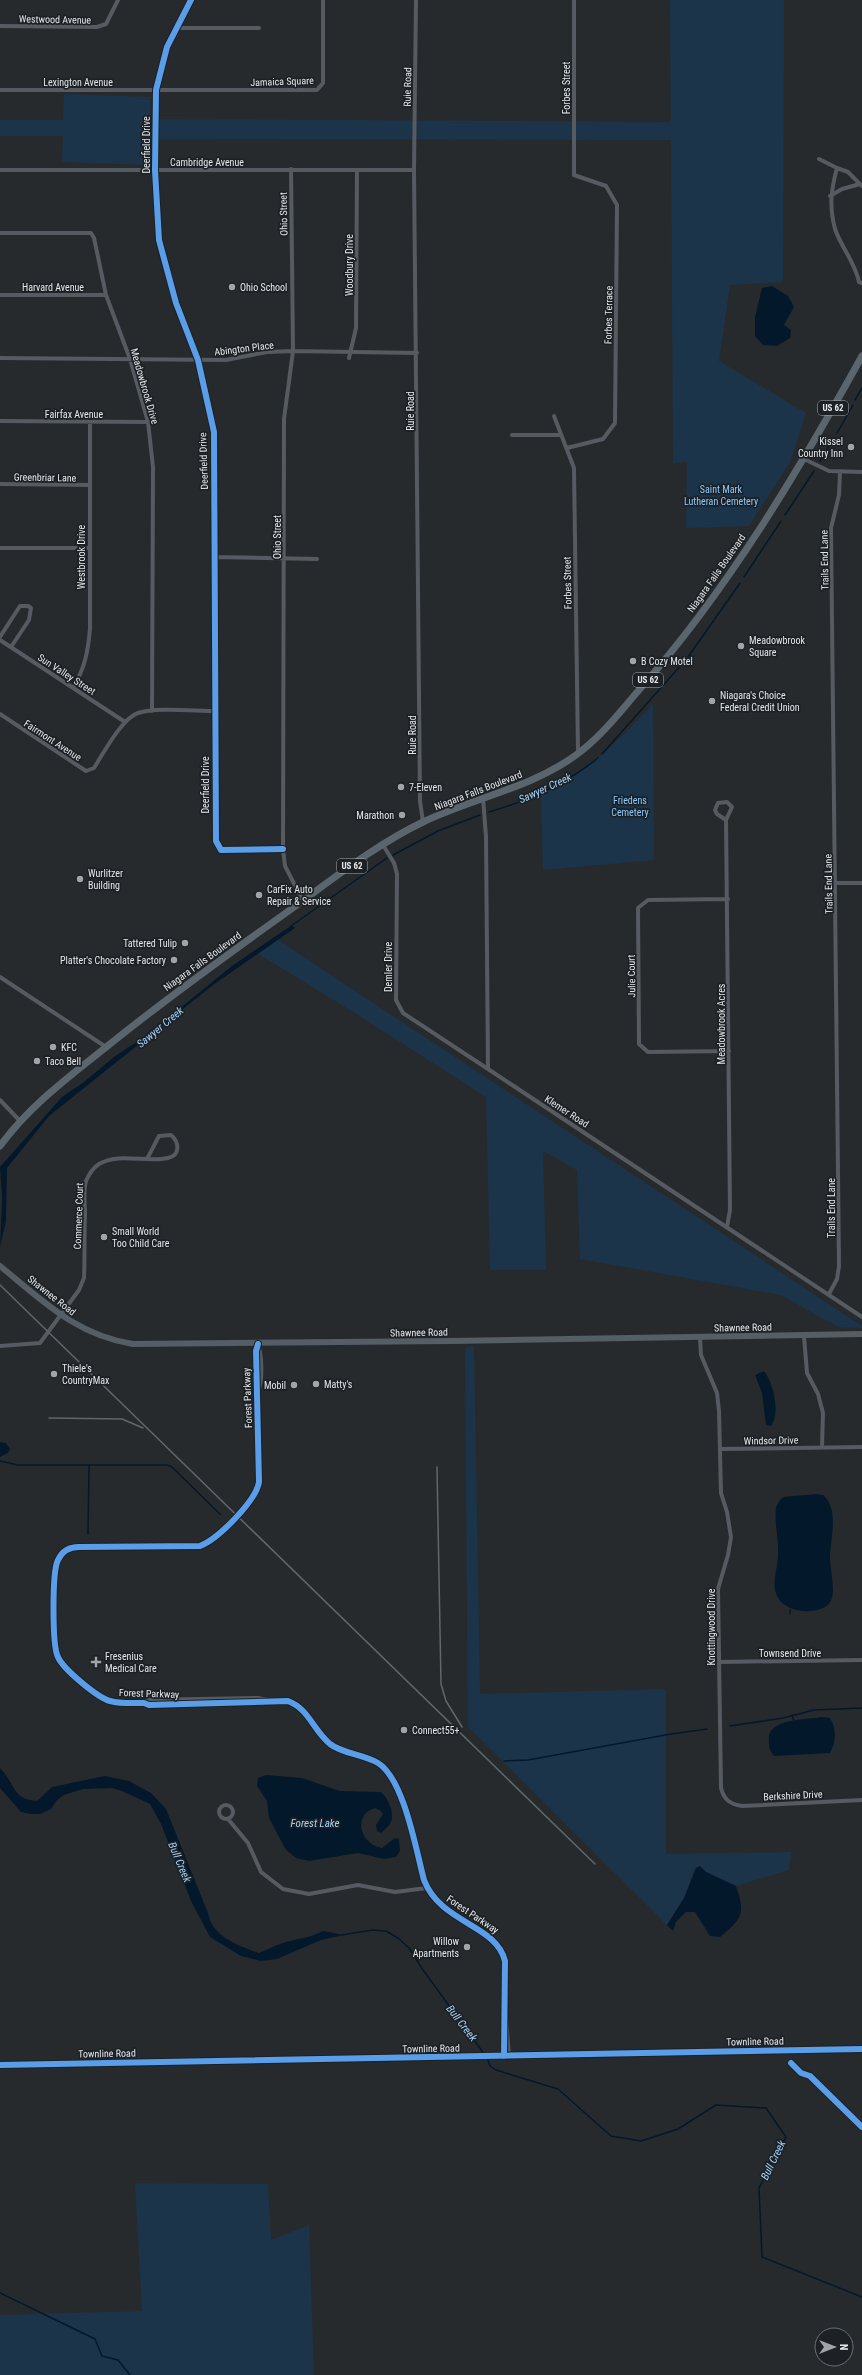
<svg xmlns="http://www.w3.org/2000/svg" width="862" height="2375" font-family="'Roboto Condensed',sans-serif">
  <rect width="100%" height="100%" fill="#272a2d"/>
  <path fill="#1b344a" d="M670,0h114l-1,282 -53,3 -11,76 87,52 -16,49 -41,64 -63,2 1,-66 -14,1 -2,-323 -522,-1 -1,26 -86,-3 1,-26h-63v-16h63l1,-26 86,3v22l521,3z
    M653,704l1,156 -111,10 -2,-76c47,-21 78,-54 112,-90z
    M278,940l584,386v2l-24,-1 -57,-32 -201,-36 -3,-89 -34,-19 3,119h-56l-4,-173 -128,-82 -101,-62z
    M474,1345l6,349 186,-5v165l125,-2 -2,18 -53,16 -30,-14 -6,-6 -5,2 -11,30 -17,27 -199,-198 -3,-379z
    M135,2183l133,1 3,56 38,-15 5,150h-314v-60l142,-4z"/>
  <path fill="#04182b" d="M772,286l16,10 6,11 -10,18 7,5 -1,8 -13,8 -14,-1 -8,-9v-19l7,-29z
    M292,925l3,3 -82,57 -164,131 -42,52 -1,53 -6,26 2,-49 -2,-31 62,-70 22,-15 30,-25 33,-22 85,-69z
    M764,1371c9,11 17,42 7,55l-5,-1 -4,-32 -7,-18z
    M0,1442l6,1 4,6 -2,4 -8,4z
    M815,1494l8,1c16,13 8,42 7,61 0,12 5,32 2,42 -4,18 -46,18 -55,-2 -6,-13 1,-28 1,-42 1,-15 -4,-31 -2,-46 0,-2 4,-8 6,-10 4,-3 25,-2 33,-4z
    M821,1717l9,1c7,11 6,24 0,35l-56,3c-4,-5 -5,-8 -5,-14 -4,-24 36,-22 52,-25z
    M0,1768c16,16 11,31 37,33l15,-14 53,-11 24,5 22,12 15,16 42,104c4,24 31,33 51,40 8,-3 16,-8 24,-10 15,-5 25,-4 40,-12l21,4 -23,5 -44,19 -16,2 -20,-5 -31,-19 -19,-36 -30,-77 -11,-20 -28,-13 -10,-3 -29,1 -19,6 -7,5 -6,9 -11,5h-9l-10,-2 -21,-24z
    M266,1775l36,3 38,13 41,1c7,6 15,22 9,32 -2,3 -6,6 -9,9l-4,-2 -1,-6 7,-11 -2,-3 -6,-3c-23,7 -15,36 7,40l13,-10 4,1 1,12 -4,6 -12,2 -26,-6 -49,8 -13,-3 -10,-8 -17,-32 -2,-17 -10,-15 1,-8z
    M700,1866l6,6 30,14c10,28 6,33 -16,51l-10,-1 -15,-24h-9l-10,10 -3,9 -6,-6 17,-27 12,-30z"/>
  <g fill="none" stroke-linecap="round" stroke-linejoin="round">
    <path stroke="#04182b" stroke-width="1.5" d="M855,400l7,-12
      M837,433l16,-28
      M820,461l14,-23
      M785,515l29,-44
      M744,577l37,-56
      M688,657l52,-74
      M602,754l81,-91
      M489,812c38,-11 78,-29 109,-54
      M393,855l45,-24 42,-16
      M291,926l96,-68
      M0,1461l18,4h149l5,2 48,47
      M88,1534l1,-68
      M790,1614v-4
      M792,1715l2,6
      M730,1726l53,-8 31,-8 48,-2
      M504,1761l24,-1 143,-26 36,-5
      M342,1935l30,-5 14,1 12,7 11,10 14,22 62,85
      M487,2058l3,8 6,4 62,19 53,47 30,5 37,-12 38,-24 50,3 20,29 -27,51 3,69 100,40
      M0,2293l95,46 7,17 16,4 12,15"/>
    <path stroke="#555b61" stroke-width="4" d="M191,0l-24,47 -11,43 -1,80 4,70 17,63 22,57 16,72 2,409 5,9 62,-1
      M416,0l-2,170 6,631 3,21
      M0,26l97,1 9,-3 12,-24
      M175,28h84
      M0,90h317l6,-7v-83
      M819,159l18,9c-6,22 -8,38 -2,61 6,18 20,33 24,53l3,1
      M837,168l11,4 14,14
      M291,169l2,182 -9,68 -1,430 2,17 18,35
      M0,170h414
      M830,196l12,-7 18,-5
      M0,233h91l3,5 12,57 24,64 18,63 5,45 -1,244
      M0,295h106
      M0,358l226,2 41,-8 26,-1 124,2
      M349,358l7,-30 1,-158
      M554,416l20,52 4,285
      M0,421l148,1
      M512,435h47
      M567,448l36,-9 12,-16 2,-218 -11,-19 -32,-11v-175
      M804,459l25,12 33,1
      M0,484l90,1
      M0,548h89
      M215,557l102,2
      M0,637l20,-31h8l3,2 -2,12 -18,27
      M0,640l125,82
      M73,688c12,-20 15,-37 17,-59v-207
      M0,714l86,57 8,-3c9,-14 28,-50 44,-55 17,-6 57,-2 77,-2
      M483,798l3,39 2,232 374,248
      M726,820l-9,-6 -2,-4 3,-7 9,-1 5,5 -6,13 4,390 -3,17
      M383,845l11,18 3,11 -1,126 7,13 85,56
      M836,883h26
      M728,899l-80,1 -10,8 1,136 9,8 81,-1
      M0,977l106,70
      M0,1100l20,21
      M829,1294l8,-15 2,-13 -8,-738 8,-33 1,-23
      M804,1336l3,37 11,21 5,19 -1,33
      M700,1338l1,17 16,38 2,18 2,82 6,19 4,25 -3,18 -10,34 3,199c3,12 9,16 21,18l120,-6
      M258,1344l-2,7 3,131c-3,19 -41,57 -59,64l-121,1c-10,0 -17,4 -21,13 -6,11 -6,86 0,97 5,12 40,41 52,44 11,3 23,2 34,2l5,2 139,-4c21,8 25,29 42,43 13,10 33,10 48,19 26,16 38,87 46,117 17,44 72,44 81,81l-1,95
      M258,1344c4,13 5,35 0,48
      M0,1346l40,-3 39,-53 5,-12c1,-21 0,-42 1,-64 0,-10 -2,-23 1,-33 3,-7 7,-13 13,-17 20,-12 47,-1 69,-6 13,-3 11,-16 3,-23l-12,1 -12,23
      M720,1449l142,-2
      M719,1662l143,-2
      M144,1703l4,-3 110,-2 9,2
      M219 1812a7 7 0 1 1 14 0a7 7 0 1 1-14 0Z
      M228,1819l20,24 13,29 22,17 26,5 49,-9 37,7 32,-4
      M506,2019l3,37"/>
    <path stroke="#555d65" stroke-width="6" d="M0,1266c43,35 76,69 133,78l318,-3 411,-7
      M0,2065l862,-16"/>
    <path stroke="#5b656e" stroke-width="7" d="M0,1146c30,-41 70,-70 110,-102 56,-45 114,-87 173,-129 45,-32 90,-69 140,-93 50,-24 108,-34 153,-67 25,-18 43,-42 63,-65 88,-99 159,-218 223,-334"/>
    <path stroke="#626669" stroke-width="1.5" d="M0,1285l595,579
      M49,1418l73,1 21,9
      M437,1467l4,217 5,17 16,26"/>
    <defs>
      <path id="cycleway" d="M191,0l-24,47 -11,43 -1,80 4,70 17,63 22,57 16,72 2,409 5,9 62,-1
        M258,1344l-2,7 3,131c-3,19 -41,57 -59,64l-121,1c-10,0 -17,4 -21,13 -6,11 -6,86 0,97 5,12 40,41 52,44 11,3 23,2 34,2l5,2 139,-4c21,8 25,29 42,43 13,10 33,10 48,19 26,16 38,87 46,117 17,44 72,44 81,81l-1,95
        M791,2063l10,10 9,3 52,51
        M0,2065l862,-16"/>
    </defs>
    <use href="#cycleway" stroke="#1c2125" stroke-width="8"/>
    <use href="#cycleway" stroke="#5a9eea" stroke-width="6"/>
  </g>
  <g fill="#a2a5a8" stroke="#1c2125" stroke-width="1.5">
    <circle cx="232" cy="287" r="4"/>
    <circle cx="851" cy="447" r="4"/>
    <circle cx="741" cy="646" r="4"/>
    <circle cx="633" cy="661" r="4"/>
    <circle cx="712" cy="701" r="4"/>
    <circle cx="401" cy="787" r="4"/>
    <circle cx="402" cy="815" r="4"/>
    <circle cx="80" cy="879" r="4"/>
    <circle cx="259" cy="895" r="4"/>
    <circle cx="185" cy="943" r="4"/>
    <circle cx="174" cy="960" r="4"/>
    <circle cx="53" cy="1047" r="4"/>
    <circle cx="37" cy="1061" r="4"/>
    <circle cx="104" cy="1237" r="4"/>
    <circle cx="54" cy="1374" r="4"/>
    <circle cx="316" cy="1384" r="4"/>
    <circle cx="294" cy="1385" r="4"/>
    <path d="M94 1656h4v4h4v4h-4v4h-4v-4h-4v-4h4z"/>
    <circle cx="404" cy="1730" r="4"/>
    <circle cx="467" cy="1947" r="4"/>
  </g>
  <g text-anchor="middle" stroke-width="3.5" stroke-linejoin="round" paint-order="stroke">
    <g fill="#1c2125" stroke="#a8acaf" stroke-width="1">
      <rect x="818" y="401" width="30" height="14" rx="3"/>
      <rect x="633" y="673" width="30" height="14" rx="3"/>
      <rect x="337" y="859" width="30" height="14" rx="3"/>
    </g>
    <g font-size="9" font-weight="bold" fill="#e4e7ea">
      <text x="833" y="411">US 62</text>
      <text x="648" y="683">US 62</text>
      <text x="352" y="869">US 62</text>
    </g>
    <g font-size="10" fill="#e4e7ea" stroke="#1c2125">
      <text transform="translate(55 19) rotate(1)" y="4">Westwood Avenue</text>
      <text transform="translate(282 81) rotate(-2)" y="4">Jamaica Square</text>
      <text x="78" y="86">Lexington Avenue</text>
      <text transform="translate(407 87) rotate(-89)" y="4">Ruie Road</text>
      <text transform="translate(566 88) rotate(-90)" y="4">Forbes Street</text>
      <text transform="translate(146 145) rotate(-90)" y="4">Deerfield Drive</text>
      <text x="207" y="166">Cambridge Avenue</text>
      <text transform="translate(283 214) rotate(-91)" y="4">Ohio Street</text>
      <text transform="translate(349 265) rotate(-90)" y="4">Woodbury Drive</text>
      <text x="53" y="291">Harvard Avenue</text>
      <text transform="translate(608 315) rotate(-89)" y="4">Forbes Terrace</text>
      <text transform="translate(244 348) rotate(-7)" y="4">Abington Place</text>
      <text transform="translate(145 386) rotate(74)" y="4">Meadowbrook Drive</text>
      <text transform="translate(410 411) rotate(-90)" y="4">Ruie Road</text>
      <text x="74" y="418">Fairfax Avenue</text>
      <text transform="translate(203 461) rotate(-92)" y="4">Deerfield Drive</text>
      <text transform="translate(45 477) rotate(1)" y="4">Greenbriar Lane</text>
      <text transform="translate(277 537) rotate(-90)" y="4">Ohio Street</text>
      <text transform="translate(81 557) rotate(-90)" y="4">Westbrook Drive</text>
      <text transform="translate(824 560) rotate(-91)" y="4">Trails End Lane</text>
      <text transform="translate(716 573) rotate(-55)" y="4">Niagara Falls Boulevard</text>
      <text transform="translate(567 583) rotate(-91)" y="4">Forbes Street</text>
      <text transform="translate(67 674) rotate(33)" y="4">Sun Valley Street</text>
      <text transform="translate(412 735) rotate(-90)" y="4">Ruie Road</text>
      <text transform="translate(53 740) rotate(33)" y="4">Fairmont Avenue</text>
      <text transform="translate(205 785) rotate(-90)" y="4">Deerfield Drive</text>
      <text transform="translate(478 790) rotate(-21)" y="4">Niagara Falls Boulevard</text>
      <text transform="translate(828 884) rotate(-91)" y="4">Trails End Lane</text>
      <text transform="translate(202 961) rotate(-36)" y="4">Niagara Falls Boulevard</text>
      <text transform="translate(388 967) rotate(-90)" y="4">Demler Drive</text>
      <text transform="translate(631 976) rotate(-91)" y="4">Julie Court</text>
      <text transform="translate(721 1024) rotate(-90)" y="4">Meadowbrook Acres</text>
      <text transform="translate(567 1111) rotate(33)" y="4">Klemer Road</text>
      <text transform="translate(831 1208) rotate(-90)" y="4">Trails End Lane</text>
      <text transform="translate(78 1216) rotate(-88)" y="4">Commerce Court</text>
      <text transform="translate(52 1295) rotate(38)" y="4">Shawnee Road</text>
      <text transform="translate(743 1327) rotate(-1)" y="4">Shawnee Road</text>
      <text transform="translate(419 1332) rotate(-1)" y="4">Shawnee Road</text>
      <text transform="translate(247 1398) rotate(-92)" y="4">Forest Parkway</text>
      <text transform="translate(771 1440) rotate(-1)" y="4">Windsor Drive</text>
      <text transform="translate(711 1627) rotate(-90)" y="4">Knottingwood Drive</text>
      <text x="790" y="1657">Townsend Drive</text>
      <text transform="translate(149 1693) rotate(2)" y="4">Forest Parkway</text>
      <text transform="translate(793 1795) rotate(-3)" y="4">Berkshire Drive</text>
      <text transform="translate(473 1914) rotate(34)" y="4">Forest Parkway</text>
      <text transform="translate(755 2041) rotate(-1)" y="4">Townline Road</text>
      <text transform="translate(431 2048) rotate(-1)" y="4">Townline Road</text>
      <text transform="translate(107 2053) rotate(-1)" y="4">Townline Road</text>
    </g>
    <g font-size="10" fill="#e4e7ea" stroke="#1c2125" text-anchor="start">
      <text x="240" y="291">Ohio School</text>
      <text x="843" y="445" text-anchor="end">Kissel<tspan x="843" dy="12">Country Inn</tspan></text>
      <text x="749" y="644">Meadowbrook<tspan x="749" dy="12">Square</tspan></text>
      <text x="641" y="665">B Cozy Motel</text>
      <text x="720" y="699">Niagara's Choice<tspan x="720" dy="12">Federal Credit Union</tspan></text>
      <text x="409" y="791">7-Eleven</text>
      <text x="394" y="819" text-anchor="end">Marathon</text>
      <text x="88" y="877">Wurlitzer<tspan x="88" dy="12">Building</tspan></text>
      <text x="267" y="893">CarFix Auto<tspan x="267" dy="12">Repair &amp; Service</tspan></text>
      <text x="177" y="947" text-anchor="end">Tattered Tulip</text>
      <text x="166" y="964" text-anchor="end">Platter's Chocolate Factory</text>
      <text x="61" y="1051">KFC</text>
      <text x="45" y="1065">Taco Bell</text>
      <text x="112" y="1235">Small World<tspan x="112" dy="12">Too Child Care</tspan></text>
      <text x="62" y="1372">Thiele's<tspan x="62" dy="12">CountryMax</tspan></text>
      <text x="324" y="1388">Matty's</text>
      <text x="286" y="1389" text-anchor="end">Mobil</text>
      <text x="105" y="1660">Fresenius<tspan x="105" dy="12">Medical Care</tspan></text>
      <text x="412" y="1734">Connect55+</text>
      <text x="459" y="1945" text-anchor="end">Willow<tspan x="459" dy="12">Apartments</tspan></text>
    </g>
    <g font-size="10" fill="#8cc9fe" stroke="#1c2125">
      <text x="721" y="493">Saint Mark<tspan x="721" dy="12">Lutheran Cemetery</tspan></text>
      <text x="630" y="804">Friedens<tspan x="630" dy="12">Cemetery</tspan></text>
    </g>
    <g font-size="11" font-style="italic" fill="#a4d1f9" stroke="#1c2125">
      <text transform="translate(545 788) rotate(-25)" y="4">Sawyer Creek</text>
      <text transform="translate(160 1027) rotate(-40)" y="4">Sawyer Creek</text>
      <text x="315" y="1827">Forest Lake</text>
      <text transform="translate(180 1862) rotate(67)" y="4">Bull Creek</text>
      <text transform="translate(462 2023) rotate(52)" y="4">Bull Creek</text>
      <text transform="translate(773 2160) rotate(-64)" y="4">Bull Creek</text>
    </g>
  </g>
  <g transform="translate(834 2347) rotate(90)"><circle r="19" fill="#1c2125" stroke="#6c7074"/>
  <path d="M0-3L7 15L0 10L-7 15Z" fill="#a2a5a8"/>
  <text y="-6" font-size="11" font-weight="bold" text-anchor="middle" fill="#e4e7ea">N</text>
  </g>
</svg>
